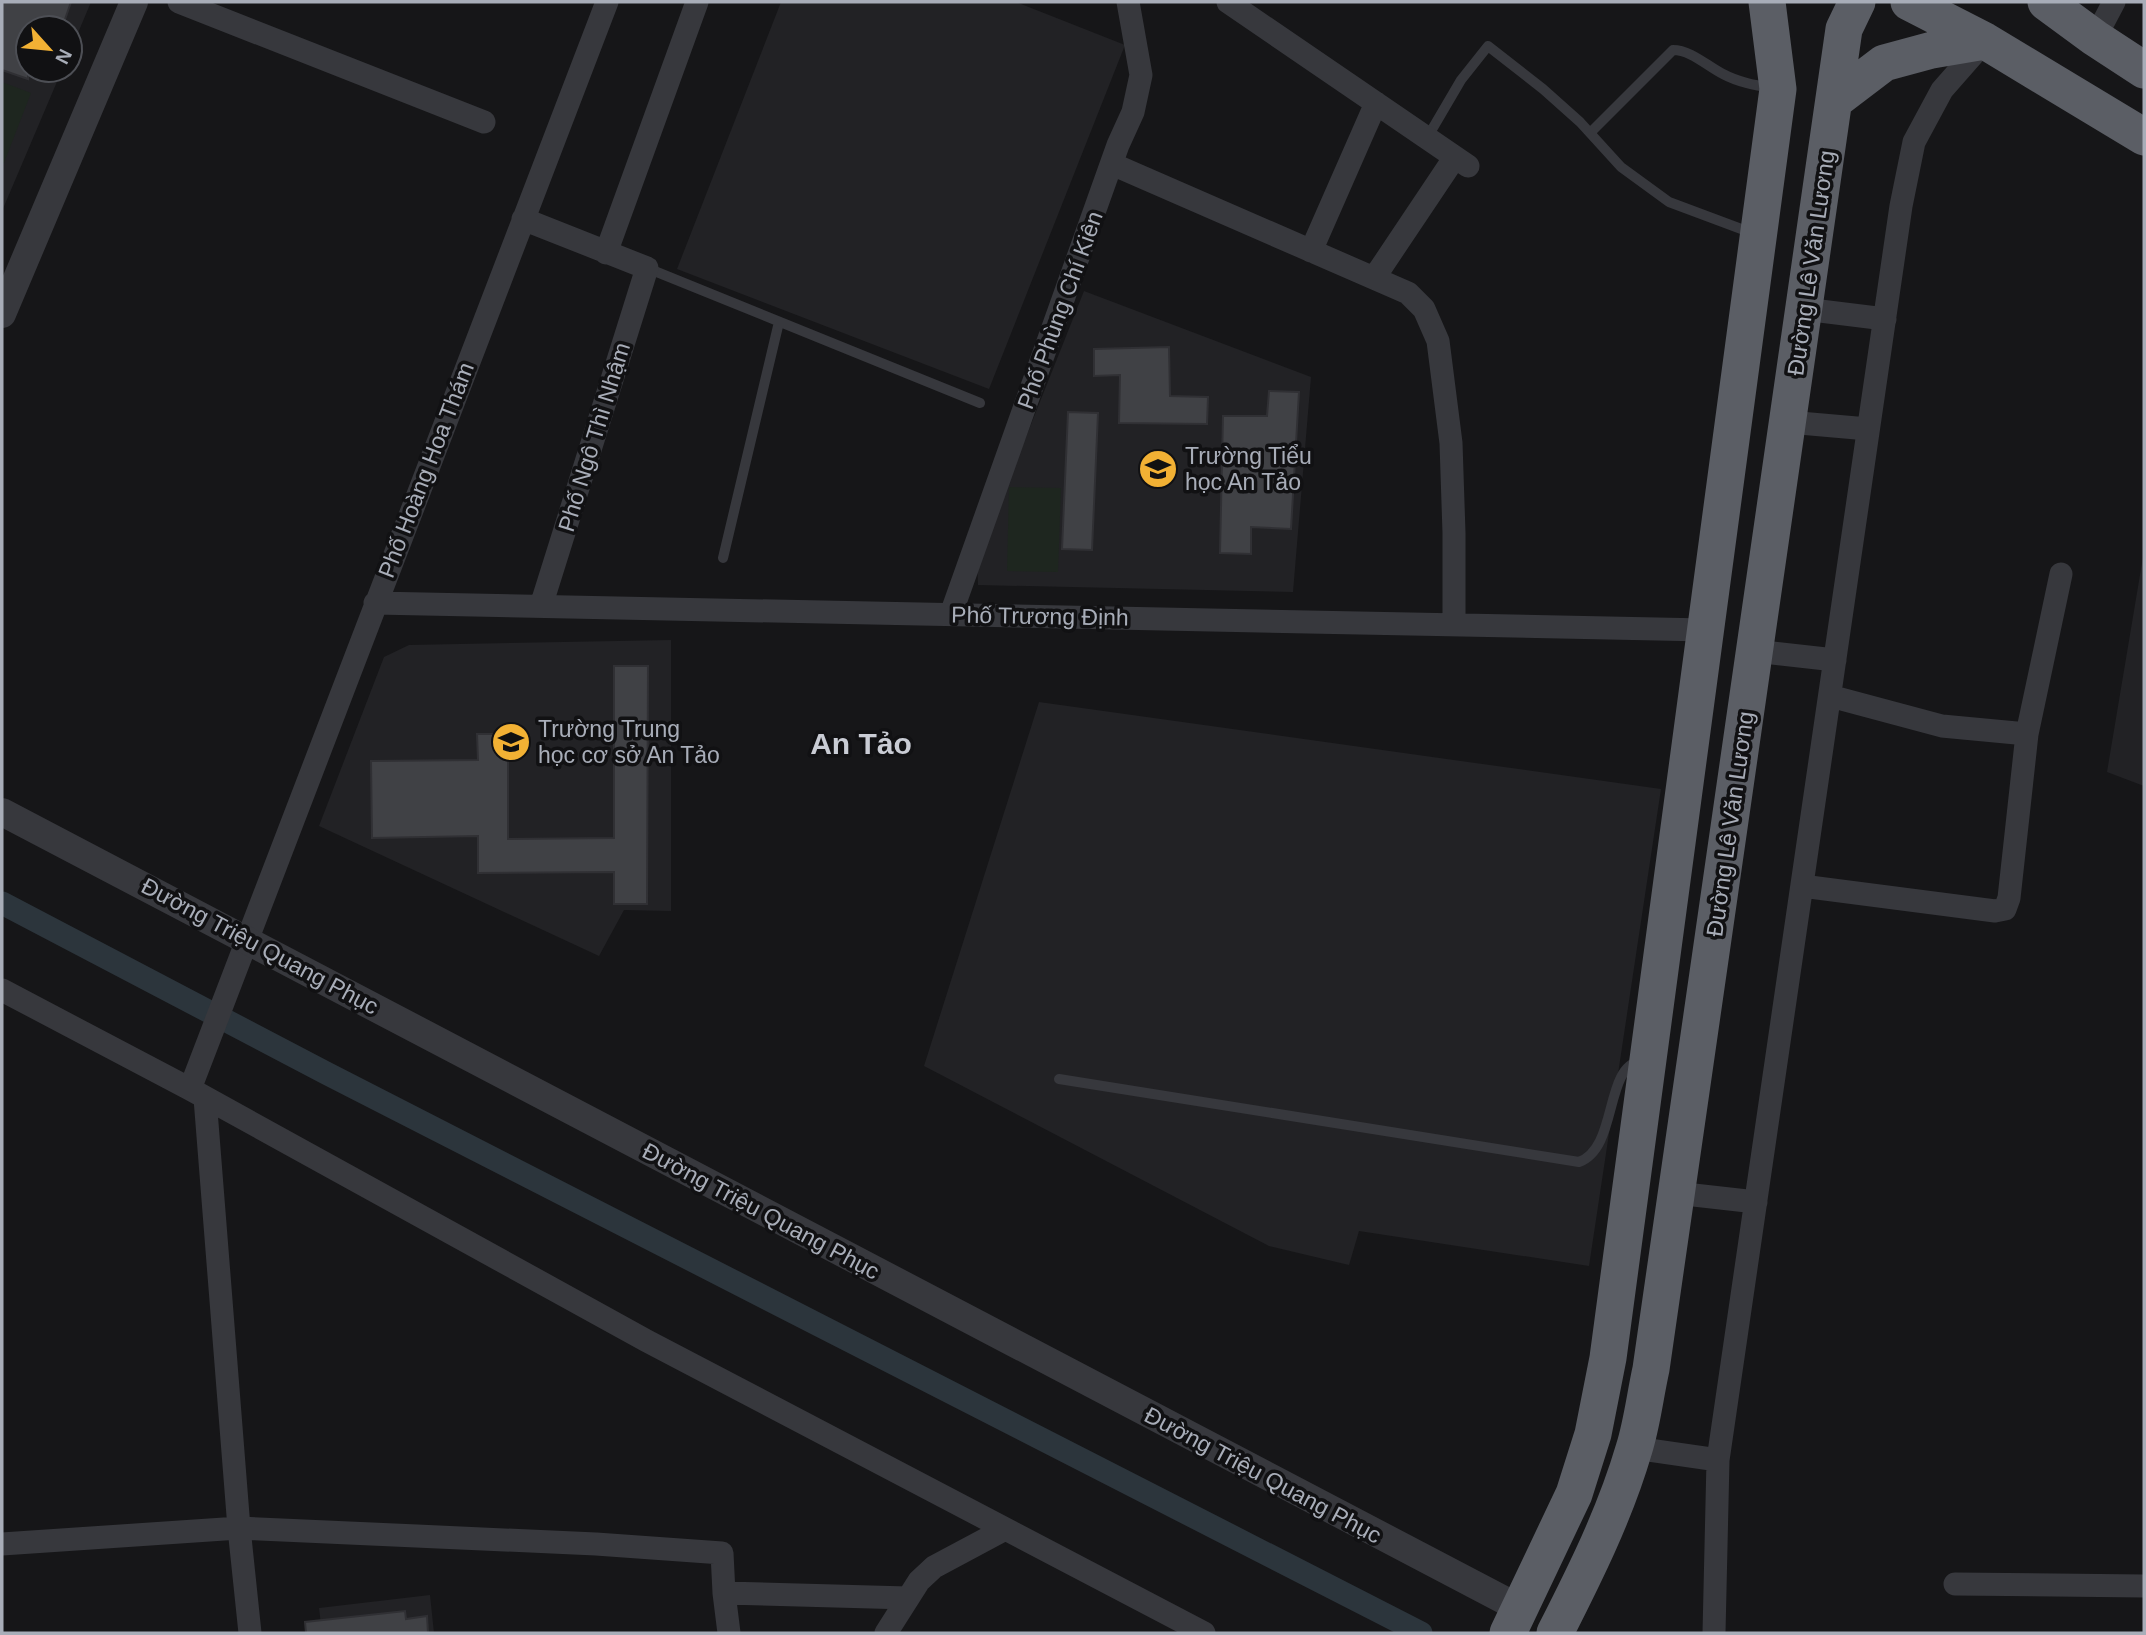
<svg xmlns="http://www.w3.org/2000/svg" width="2146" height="1635" font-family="Helvetica,sans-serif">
  <rect width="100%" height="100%" fill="#161618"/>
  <path fill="#222225" d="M2,2h89l-21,50v-24h-42v42h34l-60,141z
    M781,2h235l109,43 -136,344 -312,-120z
    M1084,291l227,86 -18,215 -315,-7 -1,-25z
    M2144,551v235l-37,-14z
    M671,640v271l-47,-1 -25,46 -280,-130 65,-169 25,-12z
    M1039,702l622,87 -72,477 -230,-35 -10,34 -80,-19 -345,-180z
    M430,1595l4,38h-112l-3,-25z"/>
  <path fill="#1e261f" d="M2,82l29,11 -29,75z
    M1009,487l52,1 -3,84 -51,-1z"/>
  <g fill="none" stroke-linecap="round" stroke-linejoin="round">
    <path stroke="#2c353c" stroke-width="23" d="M2,903l324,170 1095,560"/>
  </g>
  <path fill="#404145" stroke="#303034" stroke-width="2" d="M2,2h69l-9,26h-34v51l-26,-9z
    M1169,347l1,49 38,1 -1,27 -88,-1 1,-48 -26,1v-27z
    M1269,391l30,1 -8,137 -40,-2v27l-31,-1 3,-137h44z
    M1068,412l30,1 -6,137 -30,-1z
    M614,666h34l-1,238h-33v-32l-136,1v-37l-106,2 -1,-77 107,-1 -1,-26h31v105l106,-1z
    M405,1611l1,8 21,-3 1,17h-122l-1,-11z"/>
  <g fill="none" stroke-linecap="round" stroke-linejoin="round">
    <path stroke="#37383d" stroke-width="10" d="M1590,133l83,-83c18,0 34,16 50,24 15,8 31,11 48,14
      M1427,138l34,-58 27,-34 55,43 37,33 41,45 48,35 83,31
      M647,268l333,135
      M723,558l56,-236
      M1059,1079l520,83c39,-14 25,-94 61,-101"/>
    <path stroke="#37383d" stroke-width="23" d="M179,2l305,120
      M1228,2l240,164
      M2095,38l19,-36
      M1112,164l296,129 16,16 14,32 13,102 3,90v92
      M523,219l124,49 -106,338
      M1311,251l65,-148
      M606,253l91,-251
      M1374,278l81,-121
      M1804,309l81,10
      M1788,422l80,7
      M375,603l1331,27
      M951,614l167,-469 15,-33 8,-37 -13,-73
      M1755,651l80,9
      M1830,696l112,30 85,8
      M1802,886l193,25 10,-2 4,-11 18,-164 34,-160
      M2,990l188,99 457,252 557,292
      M190,1089l417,-1087
      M205,1098l34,430 11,105
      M1676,1193l80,9
      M1635,1448l83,12
      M2,1544l237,-16 357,16 126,9 2,40 184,5
      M1955,1584l189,2
      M724,1593l5,40
      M886,1633l33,-52 15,-14 71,-38
      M1714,1633l4,-173 183,-1254 13,-64 28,-52 43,-49"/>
    <path stroke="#37383d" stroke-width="28" d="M2,314l132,-312
      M2,812l1519,797"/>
    <path stroke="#5b5e65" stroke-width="37" d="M1909,2l76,39 159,96
      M2046,2l49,36 49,32
      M1834,101l50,-38 48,-13 53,-9
      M1508,1633l66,-139 19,-60 15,-76 170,-1269 -11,-87
      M1555,1633c30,-59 60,-119 79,-184 8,-25 11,-53 17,-80l193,-1340 13,-27"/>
  </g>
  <defs>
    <symbol id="school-disc" viewBox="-11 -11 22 22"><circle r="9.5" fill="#f2b134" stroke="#111113"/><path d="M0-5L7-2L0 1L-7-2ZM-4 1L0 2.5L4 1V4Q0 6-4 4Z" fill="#111"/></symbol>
  </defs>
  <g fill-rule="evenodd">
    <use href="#school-disc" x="1136" y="447" width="44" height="44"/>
    <use href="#school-disc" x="489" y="720" width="44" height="44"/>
  </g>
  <g text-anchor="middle" stroke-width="7" stroke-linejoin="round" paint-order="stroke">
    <g font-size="23" fill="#a8adb8" stroke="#111113">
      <text transform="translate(1811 263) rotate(-82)" y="8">Đường Lê Văn Lương</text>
      <text transform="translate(1060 310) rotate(-70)" y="8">Phố Phùng Chí Kiên</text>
      <text transform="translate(594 437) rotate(-73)" y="8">Phố Ngô Thì Nhậm</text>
      <text transform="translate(426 470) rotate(-69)" y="8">Phố Hoàng Hoa Thám</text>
      <text transform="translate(1040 616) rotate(1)" y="8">Phố Trương Định</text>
      <text transform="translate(1730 824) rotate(-82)" y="8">Đường Lê Văn Lương</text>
      <text transform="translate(260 946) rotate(28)" y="8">Đường Triệu Quang Phục</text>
      <text transform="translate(761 1211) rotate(28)" y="8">Đường Triệu Quang Phục</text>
      <text transform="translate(1263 1475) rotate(28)" y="8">Đường Triệu Quang Phục</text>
    </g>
    <g font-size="23" fill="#a8adb8" stroke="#111113" text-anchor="start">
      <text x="1185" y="464">Trường Tiểu<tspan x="1185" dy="26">học An Tảo</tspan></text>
      <text x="538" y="737">Trường Trung<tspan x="538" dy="26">học cơ sở An Tảo</tspan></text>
    </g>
    <g font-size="30" font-weight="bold" fill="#c9ccd4" stroke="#111113">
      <text x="861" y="754">An Tảo</text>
    </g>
  </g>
  <rect width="2146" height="1635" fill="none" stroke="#a8adb8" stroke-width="7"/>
  <g transform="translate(49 49) rotate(117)"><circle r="33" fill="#111113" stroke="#4d4f55" stroke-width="2"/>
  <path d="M0-5L12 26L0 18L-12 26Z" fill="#f2b134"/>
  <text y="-10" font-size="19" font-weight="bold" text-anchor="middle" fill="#a8adb8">N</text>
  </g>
</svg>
